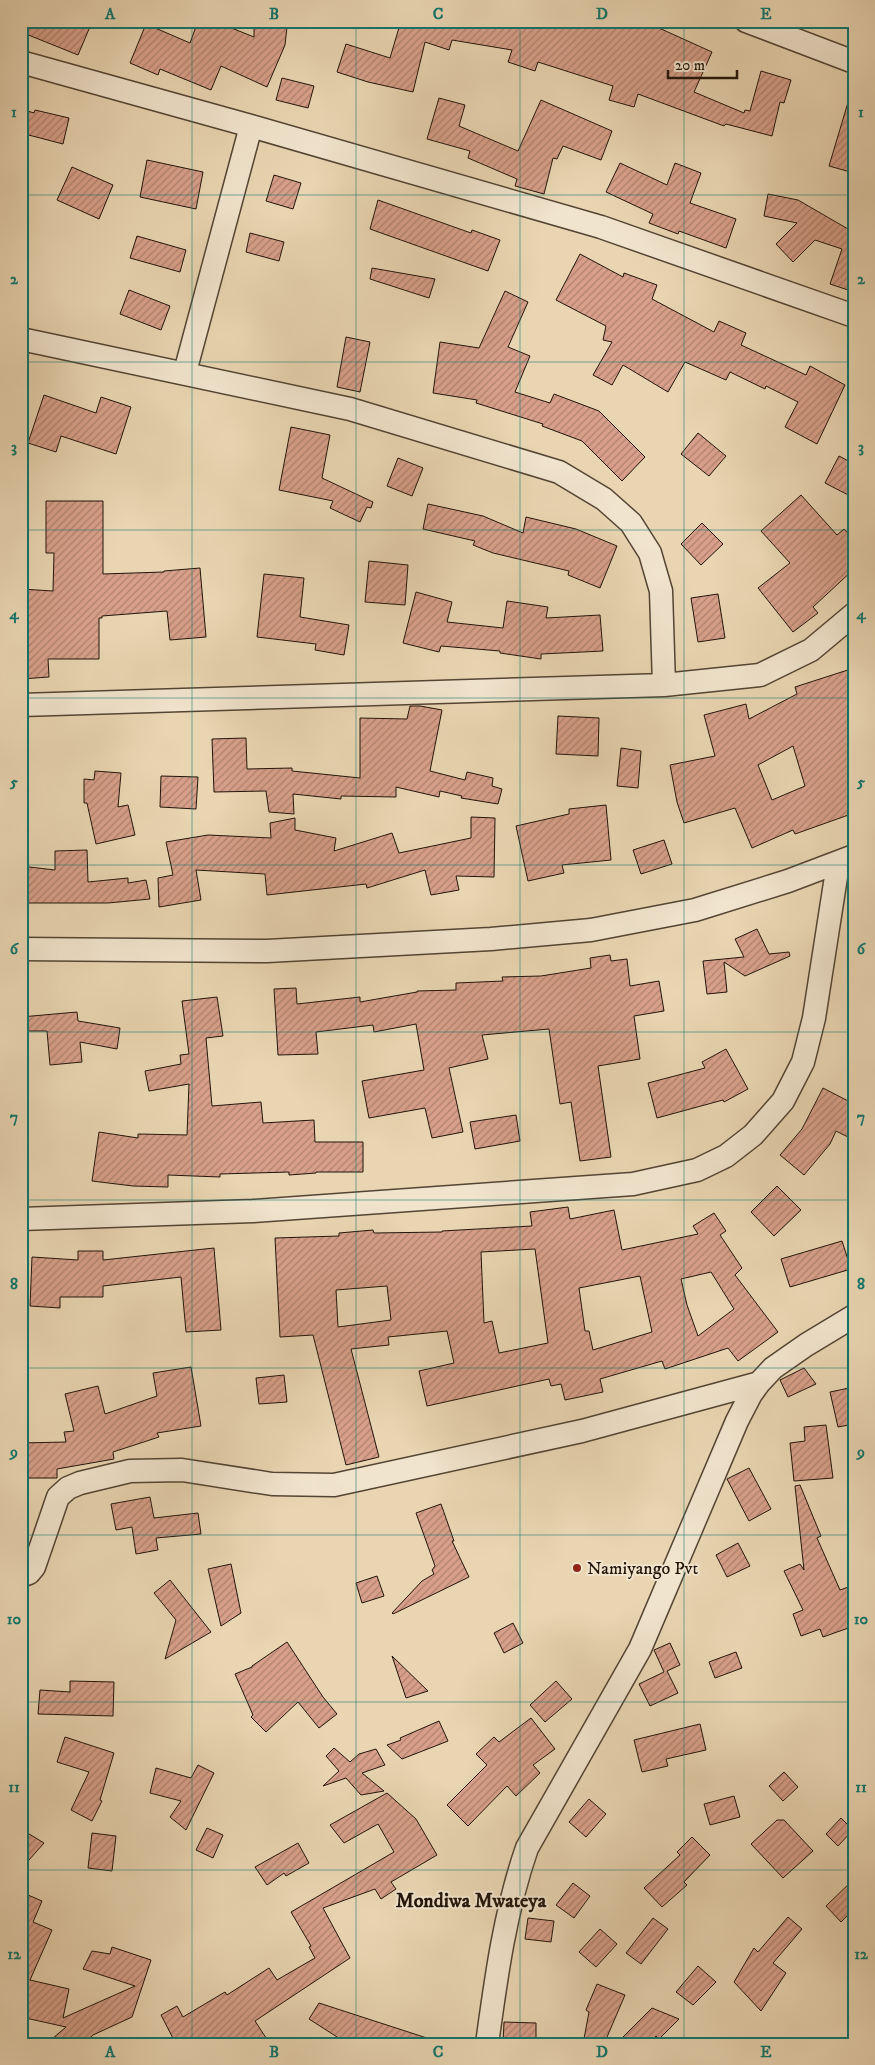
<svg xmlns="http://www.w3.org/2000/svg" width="875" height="2065" font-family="'IM FELL DW Pica',serif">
  <defs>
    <pattern id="building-hatch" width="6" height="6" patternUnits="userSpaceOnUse" patternTransform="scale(1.25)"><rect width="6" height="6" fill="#d8a08a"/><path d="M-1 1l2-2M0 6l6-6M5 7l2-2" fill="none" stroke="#af816f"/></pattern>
  </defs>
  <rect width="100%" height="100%" fill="#e9d5b2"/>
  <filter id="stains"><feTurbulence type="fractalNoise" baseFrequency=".004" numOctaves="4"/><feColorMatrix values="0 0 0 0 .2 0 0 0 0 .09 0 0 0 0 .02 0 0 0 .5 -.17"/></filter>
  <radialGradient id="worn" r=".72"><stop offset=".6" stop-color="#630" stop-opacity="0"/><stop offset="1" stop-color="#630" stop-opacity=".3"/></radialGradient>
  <path fill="url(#building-hatch)" stroke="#211409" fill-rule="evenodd" d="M21,21h48l20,8 -11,26 -57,-23z
    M198,21h16l40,16v-12l33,2 -2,18 -18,42 -46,-21 -10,24 -51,-21 -2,6 -28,-12 16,-39 44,19z
    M401,21h260l-2,7 53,24 -18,40 50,21 1,-3 5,1 11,-40 30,9 -7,23 -4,-1 -8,34 -46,-12 -2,2 -86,-32 -4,13 -25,-7 4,-14 -75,-24 -3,9 -27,-9 4,-12 -60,-10 -3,10 -24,-8 -12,50 -45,-10 -31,-10 9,-28 44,14z
    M282,78l32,8 -6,22 -32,-8z
    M439,98l26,7 -6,21 59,25 23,-51 71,31 -11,29 -38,-14 -6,13 -4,-1 -9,36 -29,-8 2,-7 -49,-21 2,-7 -43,-12z
    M849,99l5,1v73l-25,-7z
    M21,109l13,4 1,-3 34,8 -6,26 -42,-11z
    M147,160l56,12 -7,37 -56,-12z
    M620,163l47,22 8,-22 26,10 -11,30 46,16 -10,29 -47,-17 -1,3 -29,-11 4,-9 -47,-22z
    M72,167l41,18 -14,34 -42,-19z
    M274,175l27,8 -8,26 -27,-8z
    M768,194l30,6 50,29 2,-6 4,1v68l-24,-8 12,-35 -27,-9 -22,22 -17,-18 21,-21 -33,-7z
    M378,200l93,33 1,-3 28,10 -12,31 -118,-42z
    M250,233l34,9 -5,19 -33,-9z
    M137,236l49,14 -6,22 -50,-14z
    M580,254l43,23 1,-4 33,12 -5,14 62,33 5,-11 27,12 -5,12 65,30 4,-9 35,19 -28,59 -32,-17 13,-25 -32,-16 -1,3 -35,-17 -4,8 -41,-18 -17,30 -45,-27 -11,20 -19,-10 19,-33 -9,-2 3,-14 -50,-26z
    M372,268l63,11 -6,19 -59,-19z
    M129,290l41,16 -9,24 -41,-16z
    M505,291l23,11 -20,45 22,9 -15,36 35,11 4,-9 45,17 46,46 -23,24 -40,-40 -40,-15 1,-2 -67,-21 1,-3 -44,-7 7,-51 39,6z
    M346,337l24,5 -10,50 -23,-5z
    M44,395l52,18 5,-16 30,10 -15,47 -55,-18 -5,16 -28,-9z
    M291,427l39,8 -8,43 51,24 -2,6 -4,-1 -7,15 -30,-14 3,-7 -54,-11z
    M698,433l28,23 -17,20 -28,-22z
    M839,456l15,8v34l-29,-15z
    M398,458l25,10 -11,28 -25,-10z
    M801,495l36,40 7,-6 10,11v29l-41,38 5,6 -25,19 -35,-44 32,-25 -29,-32z
    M46,501h57v73l61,-2v-1l36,-3 6,69 -36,3 -3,-29 -65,5v2h-3v41h-51l1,18 -28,2v-90l32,2 1,-38h-8z
    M428,504l55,12 40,17 3,-16 50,12 41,17 -17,42 -32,-13 1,-4 -76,-18 -20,-8 2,-4 -52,-12z
    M702,523l21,21 -22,21 -20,-21z
    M369,561l39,4 -3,40 -40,-3z
    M264,574l40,4 -4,39 49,8 -5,30 -29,-5 1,-6 -59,-7z
    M416,592l36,10 -5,20 56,6 4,-27 41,6 -2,11 54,-3 3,36 -62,3v5l-41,-6v-2l-59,-5 -2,6 -36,-9z
    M718,594l7,44 -27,4 -7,-44z
    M854,668v145l-59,21 -2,-4 -41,18 -17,-40 -51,15 -7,-21 -7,-37 45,-9 -11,-41 42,-11 3,15 48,-25 -2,-7zM793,746l12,40 -33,14 -14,-35z
    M410,706h10l22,4 -12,61 35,9 2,-8 26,6 -1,8 10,3 -4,15 -37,-6 1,-2 -22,-5 -1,6 -43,-10v10l-55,-1v3l-48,-5 1,20 -25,-2 -3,-21 -52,1 -2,-53 34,-1 1,31 45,-1v3l68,7v-60l47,1z
    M558,716l41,2 -1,38 -42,-2z
    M621,748l20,3 -3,37 -21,-2z
    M95,771l26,2 -3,34 10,-2 7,30 -39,9 -9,-41h-3v-24l10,1z
    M161,776l37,1 -2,32 -36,-2z
    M606,805l5,55 -49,5 2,8 -36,8 -12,-55 53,-12v-5z
    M471,817l24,1 -1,59 -38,-1 3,14 -28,5 -6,-25 -58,18 -1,-4 -99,11 -2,-21 -69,-4 5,30 -42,7 -1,-29 15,-3 -7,-33 42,-7 63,3 -1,-15 25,-5v12l41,8 -2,13 58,-18 7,20 72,-15z
    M664,840l8,24 -31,10 -8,-24z
    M87,850l1,32 40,-4v5l18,-3 4,19 -42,4h-87v-37l34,4v-19z
    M757,929l12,25 20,-2 1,4 -45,20 -21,-14 3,30 -20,2 -4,-33 41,-4 -9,-18z
    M610,955l1,6 16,-2 3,27 29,-5 5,30 -30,5 6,43 -42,7 13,91 -31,4 -9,-59 -11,2 -11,-75 -67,6 6,24 -39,9 14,64 -31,6 -7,-30 -56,10 -7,-37 62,-11 -8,-46 -42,8 -1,-7 -57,7 2,22 -40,1 -4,-66 22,-1 1,16 63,-7v5l57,-10v-1l39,-1v-7l47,-2 -1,-4 39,-1 50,-8 -1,-10z
    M217,997l6,39 -17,2 6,68 49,-4 2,21 51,-3 1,22h48v30h-47v1l-27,2v-3l-69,2v3l-52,-2v12l-35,-1 -41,-5 7,-49 39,6v-4l49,1 2,-51 -40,7 -4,-20 36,-7 -1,-9 9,-1 -7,-53z
    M77,1012l1,9 42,7 -3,21 -37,-7 2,20 -32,3 -3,-34h-26v-14z
    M726,1049l22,40 -24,13 -1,-2 -66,18 -9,-35 57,-15 -3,-6z
    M823,1088l31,16v36l-18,-9 -6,13 -26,31 -24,-20 22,-26z
    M516,1115l4,26 -45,8 -5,-27z
    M777,1186l24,24 -27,26 -23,-24z
    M568,1207l2,12 44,-9 8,40 76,-16 -5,-8 21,-13 12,18 -6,4 22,33 -7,7 43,57 -40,29 -10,-13 -63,21 -3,-8 -62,18 3,13 -38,8 -4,-16 -10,2 -2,-7 -122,27 -8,-35 35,-8 -7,-32 -59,6 1,8 -38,4 28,108 -33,8 -33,-130 -33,2 -5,-99 64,-2v-3l34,-3 1,3 68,-1v-1l90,-5 -2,-14zM535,1249l13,94 -49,10 -7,-32 -8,2 -3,-71zM711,1272l23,37 -36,27 -11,-31 -6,-26zM640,1276l12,56 -59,18 -4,-19h-4l-6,-43zM387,1286l4,34 -53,7 -2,-37z
    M842,1241l9,28 -61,18 -9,-28z
    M214,1248l7,82 -35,2 -5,-55 -78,9v11h-43v11l-30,-2 2,-49 46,3v-9h25v9z
    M191,1367l10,59 -44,7 2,4 -46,15 1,7 -57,10v9h-36v-35l45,-1 -2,-10 10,-1 -9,-37 33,-8 7,28 52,-18 -4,-23z
    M804,1368l12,16 -28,13 -8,-17z
    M284,1375l3,27 -28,2 -3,-26z
    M854,1387v37l-16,3 -8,-35z
    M826,1425l7,53 -39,3 -4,-38 15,-2 -1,-14z
    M749,1468l22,41 -22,12 -22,-42z
    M800,1485l21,51 -4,2 23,52 14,-5v41l-31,11 -3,-8 -19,7 -8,-22 10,-4 -19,-39 16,-7 4,6 -9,-84z
    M150,1497l4,21 44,-5 3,21 -45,4 2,12 -22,4 -4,-27 -16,3 -5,-26z
    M441,1504l13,37h-2l17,36 -76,37 -1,-1 30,-32 12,-7 -2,-4 3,-4 -19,-53z
    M738,1543l12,23 -23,11 -11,-22z
    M231,1564l10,49 -20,13 -13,-57z
    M377,1576l7,20 -22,7 -6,-20z
    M170,1580l41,52 -46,27 11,-39 -22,-27z
    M513,1623l10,20 -19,10 -10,-20z
    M287,1642l36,55 14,17 -18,14 -21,-26 -32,30 -15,-15 2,-2 -18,-41 17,-7v-1z
    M670,1643l10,22 -13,6 11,22 -28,13 -11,-22 25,-12 -10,-22z
    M736,1652l6,16 -27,10 -6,-16z
    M392,1656l36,35 -22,7z
    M70,1681l44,1 -1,34 -75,-2 2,-24 30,2z
    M556,1681l16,18 -27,23 -15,-17z
    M531,1718l24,31 -22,16 7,8 -24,23 -9,-10 -39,40 -21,-21 40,-40 -11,-11 18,-17 5,5z
    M439,1721l9,20 -46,18 -15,-14 14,-5 -1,-2z
    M700,1724l6,26 -40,9 2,7 -26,6 -8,-32z
    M65,1737l49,16 -14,47 2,1 -10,20 -21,-11 18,-38 -32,-10z
    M334,1748l16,14 9,-8 17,-5 9,16 -23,8 22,18 -23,4 -15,-17 -23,8 16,-15 -13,-15z
    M198,1765l16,8 -28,57 -16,-13 11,-16 -31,-8 6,-25 35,10z
    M784,1772l14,15 -15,14 -14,-15z
    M387,1793l29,26 21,36 -46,27 5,7 -15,10 -6,-10 -52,19 27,50 -95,63 15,23h-94l-15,-29 16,-9 6,11 42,-25 2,3 42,-27 8,12 38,-22 -6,-11 2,-1 -20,-34 103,-60 -16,-28 -34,19 -14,-18z
    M734,1796l6,21 -30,8 -6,-21z
    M589,1799l17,15 -20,23 -17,-15z
    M841,1818l12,12 -15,16 -12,-12z
    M777,1820h7l29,31 -30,27 -32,-34z
    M207,1828l16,7 -10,23 -17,-8z
    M21,1829l23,14 -23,26z
    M92,1833l24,3 -4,35 -24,-3z
    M692,1837l18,18 -26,27 3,3 -25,22 -18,-19 36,-33 -3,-3z
    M298,1843l11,20 -23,13 -2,-3 -17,12 -12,-18z
    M854,1879v30l-13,13 -15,-16z
    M573,1883l17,13 -16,22 -18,-13z
    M21,1892l21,9 -9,21 19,8 -22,50 39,9 -6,29 72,-32 -52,-17 9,-18 18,3 2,-7 39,13 -19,57 -39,18 -10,9h-37l20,-17 -45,-10z
    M788,1917l14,12 -29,34 13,10 -25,38 -27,-29 20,-34 4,4z
    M528,1918l26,3 -3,21 -26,-3z
    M653,1918l15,11 -27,35 -15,-11z
    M600,1929l17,15 -21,23 -17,-15z
    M698,1966l18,16 -23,23 -17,-13z
    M597,1984l28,11 -21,49h-21l6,-32 -3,-2z
    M319,2003l114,37 -1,4h-84l-39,-25z
    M652,2008l27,11 -20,20 -3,-3 -7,8h-33z
    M504,2022l32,1v21h-33z"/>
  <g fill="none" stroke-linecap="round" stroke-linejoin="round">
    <defs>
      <path id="street" d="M746,21l108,41
        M21,62l230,64 350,101 253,89
        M21,339l329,70 209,63 45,27 27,24 19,30 11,38 3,94 96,-10 51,-25 43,-36
        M185,372l66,-246
        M21,705l643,-20
        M21,949l246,2 224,-12 100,-9 104,-20 93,-29 66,-25
        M21,1219l232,-8 380,-27 64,-14 29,-14 27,-21 30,-34 20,-39 11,-44 24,-154
        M21,1576l8,-3 5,-6 24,-70 10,-9 12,-5 50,-12 52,-1 90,14 62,1 248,-54 177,-48
        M487,2044c9,-66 18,-133 40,-196l113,-199 97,-228 14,-27 8,-11 14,-15 33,-23 48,-29"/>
    </defs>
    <use href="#street" stroke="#534433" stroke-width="25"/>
    <use href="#street" stroke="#f1e4cd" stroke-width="22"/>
  </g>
  <path fill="none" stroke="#0f766e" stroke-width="1" stroke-opacity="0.55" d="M192,21v2023M356,21v2023M520,21v2023M684,21v2023M21,195h833M21,362h833M21,530h833M21,698h833M21,865h833M21,1032h833M21,1200h833M21,1368h833M21,1535h833M21,1702h833M21,1870h833"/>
  <circle fill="#8f2418" stroke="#f1e4cd" stroke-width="2" cx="577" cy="1568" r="5"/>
  <g text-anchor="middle" stroke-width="4" stroke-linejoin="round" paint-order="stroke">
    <g font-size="18" fill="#211409" stroke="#f1e4cd" text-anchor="start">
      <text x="587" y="1574">Namiyango Pvt</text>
    </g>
    <g font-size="20" font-weight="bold" fill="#211409" stroke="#f1e4cd">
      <text x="471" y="1907">Mondiwa Mwateya</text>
    </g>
  </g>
  <rect width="875" height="2065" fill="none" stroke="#e9d5b2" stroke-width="55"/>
  <path d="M668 70v8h69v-8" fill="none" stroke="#211409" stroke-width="2.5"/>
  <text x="675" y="70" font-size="15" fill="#211409" stroke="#f1e4cd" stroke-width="4" paint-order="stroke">20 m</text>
  <rect x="28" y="28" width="820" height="2010" fill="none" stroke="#0f766e" stroke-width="2"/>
  <g font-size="16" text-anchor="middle" font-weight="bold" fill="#0f766e">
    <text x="110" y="19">A</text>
    <text x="274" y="19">B</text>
    <text x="438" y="19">C</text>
    <text x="602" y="19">D</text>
    <text x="766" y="19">E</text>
    <text x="14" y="117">1</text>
    <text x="861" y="117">1</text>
    <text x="14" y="284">2</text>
    <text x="861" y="284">2</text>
    <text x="14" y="452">3</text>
    <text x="861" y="452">3</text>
    <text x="14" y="619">4</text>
    <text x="861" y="619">4</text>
    <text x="14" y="787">5</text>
    <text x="861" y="787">5</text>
    <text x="14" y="954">6</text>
    <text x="861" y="954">6</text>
    <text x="14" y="1122">7</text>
    <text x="861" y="1122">7</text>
    <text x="14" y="1289">8</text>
    <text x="861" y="1289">8</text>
    <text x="14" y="1457">9</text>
    <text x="861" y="1457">9</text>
    <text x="14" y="1624">10</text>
    <text x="861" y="1624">10</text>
    <text x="14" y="1792">11</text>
    <text x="861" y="1792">11</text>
    <text x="14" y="1959">12</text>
    <text x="861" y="1959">12</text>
    <text x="110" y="2057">A</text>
    <text x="274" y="2057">B</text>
    <text x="438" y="2057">C</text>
    <text x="602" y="2057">D</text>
    <text x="766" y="2057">E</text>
  </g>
  <rect width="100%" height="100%" filter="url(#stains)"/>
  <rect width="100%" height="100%" fill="url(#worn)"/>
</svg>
